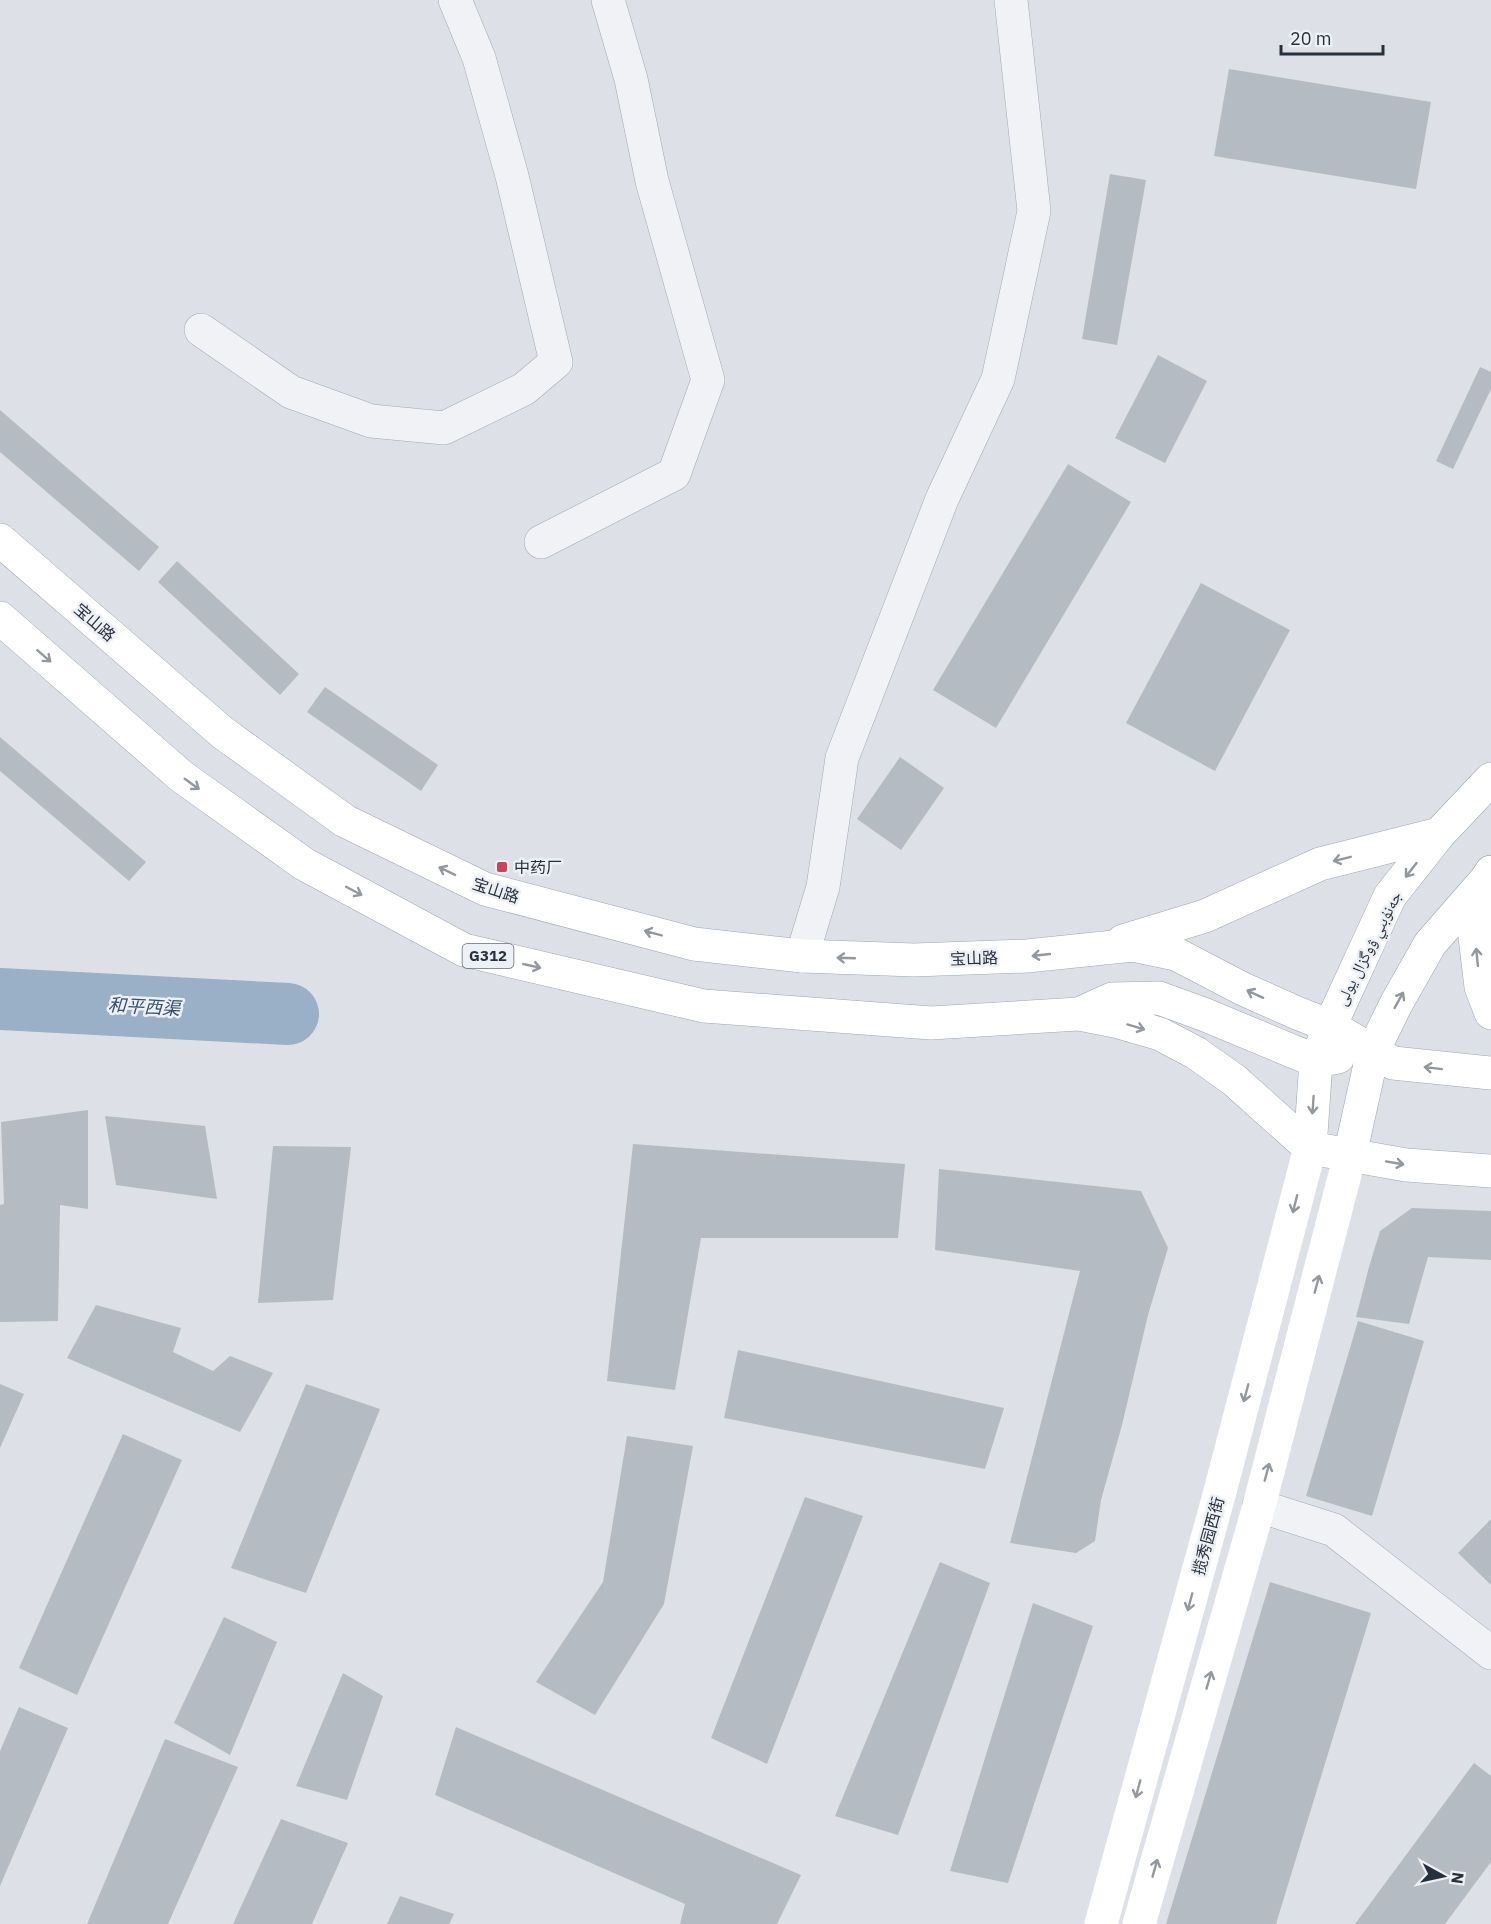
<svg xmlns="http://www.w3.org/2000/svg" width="1491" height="1924" font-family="'IBM Plex Sans','Noto Naskh Arabic','Noto Sans SC',sans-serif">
  <rect width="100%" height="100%" fill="#dde1e7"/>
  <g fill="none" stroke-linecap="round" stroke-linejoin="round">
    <path stroke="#99b0c6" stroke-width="62" d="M0,999l288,15"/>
  </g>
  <path fill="#b5bbc3" d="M1229,69l202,33 -15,87 -202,-33z
    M1110,174l36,6 -29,165 -35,-6z
    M1158,355l49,26 -42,82 -50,-25z
    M1480,367l11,5v17l-38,80 -17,-8z
    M0,410l159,137 -20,24 -139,-119z
    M1068,464l63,38 -135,226 -63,-38z
    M177,561l122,113 -19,21 -122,-113z
    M1201,583l89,47 -75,141 -89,-48z
    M325,687l113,78 -17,26 -114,-79z
    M0,737l146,125 -17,19 -129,-110z
    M900,757l44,31 -43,62 -44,-31z
    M88,1110v99l-28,-4 -2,116 -58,1v-117l4,-1 -3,-82z
    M105,1116l100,10 12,73 -101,-14z
    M633,1144l272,20 -7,74h-197l-26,152 -68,-9z
    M273,1146l78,1 -18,153 -75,3z
    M939,1169l202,22 27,57 -20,67 -26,110 -21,75 -6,41 -19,12 -66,-10 70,-272 -145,-21z
    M1412,1208l79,3v49l-63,-3 -19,67 -53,-7 13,-50 11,-36z
    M96,1305l85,23 -8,24 40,19 17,-15 43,17 -33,59 -173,-74z
    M1358,1321l66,20 -52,175 -66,-20z
    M738,1350l266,58 -19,61 -261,-51z
    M0,1384l24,10 -24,54z
    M306,1384l74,25 -74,184 -75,-25z
    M123,1434l59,26 -105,235 -58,-27z
    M627,1436l66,10 -29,158 -69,111 -59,-33 67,-100z
    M805,1497l58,19 -96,248 -56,-26z
    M1491,1519v66l-33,-32z
    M940,1562l50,21 -92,252 -63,-19z
    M1270,1582l101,31 -95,311h-110z
    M1033,1603l60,23 -85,257 -58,-12z
    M224,1617l53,25 -47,113 -56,-32z
    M343,1673l40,23 -36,104 -51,-14z
    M19,1707l49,21 -68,158v-135z
    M456,1727l345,148 -24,49h-97l5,-20 -250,-109z
    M165,1739l73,28 -70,157h-81z
    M1474,1763l17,13v86l-46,62h-90z
    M281,1819l67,24 -36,81h-79z
    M400,1896l54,18 -5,10h-62z"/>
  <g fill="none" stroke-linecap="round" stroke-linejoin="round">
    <defs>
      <path id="street" d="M201,330l90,62 80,29 73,7 80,-39 32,-27 -44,-186 -33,-118 -24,-58
        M541,542l133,-68 34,-94 -56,-199 -21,-102 -23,-79
        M802,956l21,-69 19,-129 100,-259 56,-120 36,-168 -23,-211
        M1259,1506l75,24 157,123"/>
      <path id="primary" d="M0,540l223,193 122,88 140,68 209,55 108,12 112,4 113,-4 106,-11 43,9 67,35 54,24 33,13 63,37 98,10
        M0,618l181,158 123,88 160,86 240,56 227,17 148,-9 36,7 45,13 36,19 38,27 76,68 96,17 85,6
        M1487,879l-12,58 6,50 10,26
        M1123,941l82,-25 115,-52 119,-30
        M1081,1013l31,-14 47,-1 44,16 113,47 22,-4
        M1310,1148l6,-87 14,-35 60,-130 49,-62 52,-55
        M1350,1155l23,-104 23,-47 34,-60 61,-70"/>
      <path id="highway" d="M1488,877l3,-5"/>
    </defs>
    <use href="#street" stroke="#a3a8b1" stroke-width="34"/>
    <use href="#primary" stroke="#9da6b2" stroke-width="34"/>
    <use href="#highway" stroke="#868f9d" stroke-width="34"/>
    <use href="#street" stroke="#f0f2f5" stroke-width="33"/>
    <path stroke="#fff" stroke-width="33" d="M1101,1924l117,-425 92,-351
      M1139,1924l120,-418 91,-351"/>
    <use href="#primary" stroke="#fff" stroke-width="33"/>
    <use href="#highway" stroke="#fff" stroke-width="33"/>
  </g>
  <defs><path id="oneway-shaft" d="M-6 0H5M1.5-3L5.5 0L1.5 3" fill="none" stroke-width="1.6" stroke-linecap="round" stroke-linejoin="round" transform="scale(1.5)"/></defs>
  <g stroke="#93989e">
    <use href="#oneway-shaft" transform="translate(44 656) rotate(41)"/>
    <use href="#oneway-shaft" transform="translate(192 784) rotate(36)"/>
    <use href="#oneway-shaft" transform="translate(1342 859) rotate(166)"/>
    <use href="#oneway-shaft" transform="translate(1411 870) rotate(128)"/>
    <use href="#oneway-shaft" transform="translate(447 871) rotate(-154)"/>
    <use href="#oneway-shaft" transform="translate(354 891) rotate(28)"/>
    <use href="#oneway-shaft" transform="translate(653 933) rotate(-165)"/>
    <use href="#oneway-shaft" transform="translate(1041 955) rotate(174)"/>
    <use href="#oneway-shaft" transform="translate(1477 957) rotate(-96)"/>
    <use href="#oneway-shaft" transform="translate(846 958) rotate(-178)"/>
    <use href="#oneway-shaft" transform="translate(532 966) rotate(13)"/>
    <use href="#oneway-shaft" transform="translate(1255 994) rotate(-155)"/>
    <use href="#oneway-shaft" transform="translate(1399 1000) rotate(-61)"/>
    <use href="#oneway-shaft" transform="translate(1136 1027) rotate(17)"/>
    <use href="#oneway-shaft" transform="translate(1433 1068) rotate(-173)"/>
    <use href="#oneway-shaft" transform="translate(1313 1105) rotate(94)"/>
    <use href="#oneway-shaft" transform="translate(1395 1163) rotate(10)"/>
    <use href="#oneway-shaft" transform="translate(1295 1204) rotate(104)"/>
    <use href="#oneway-shaft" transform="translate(1317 1284) rotate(-75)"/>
    <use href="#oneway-shaft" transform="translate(1246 1393) rotate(105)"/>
    <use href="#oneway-shaft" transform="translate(1267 1472) rotate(-75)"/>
    <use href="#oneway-shaft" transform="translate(1190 1602) rotate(105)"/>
    <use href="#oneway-shaft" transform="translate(1209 1680) rotate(-74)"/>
    <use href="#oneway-shaft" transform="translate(1138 1789) rotate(105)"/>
    <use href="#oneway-shaft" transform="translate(1155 1868) rotate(-74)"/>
  </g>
  <rect fill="#c8465c" stroke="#edf0f4" stroke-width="2" x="496" y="861" width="12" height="12" rx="3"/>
  <g text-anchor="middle" stroke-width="5" stroke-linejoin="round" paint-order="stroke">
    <rect fill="#edf0f4" stroke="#626a74" stroke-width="1.5" x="462.5" y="944" width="51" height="24" rx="4.5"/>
    <g font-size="15" font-weight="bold" fill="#27303d">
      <text x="488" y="961">G312</text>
    </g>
    <g font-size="16" fill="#27303d" stroke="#edf0f4">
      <text transform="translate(95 622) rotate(41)" y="6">宝山路</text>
      <text transform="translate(496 890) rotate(18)" y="6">宝山路</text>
      <text transform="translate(1368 948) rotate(-63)" y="6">جەنۇبىي ۋوگزال يولى</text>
      <text transform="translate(974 958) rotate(-2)" y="6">宝山路</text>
      <text transform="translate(1208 1536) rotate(-75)" y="6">揽秀园西街</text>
    </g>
    <g font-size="16" fill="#27303d" stroke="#edf0f4" text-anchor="start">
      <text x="514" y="873">中药厂</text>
    </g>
    <g font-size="18" font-style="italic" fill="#334f6f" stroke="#edf0f4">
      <text transform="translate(144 1007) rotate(3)" y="6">和平西渠</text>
    </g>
  </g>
  <g transform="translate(1443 1876) rotate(98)" stroke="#edf0f4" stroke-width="4.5" paint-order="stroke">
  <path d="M0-4.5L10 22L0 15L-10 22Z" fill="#27303d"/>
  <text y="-9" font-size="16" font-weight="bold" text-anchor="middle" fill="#27303d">N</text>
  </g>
  <path d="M1281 45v9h102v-9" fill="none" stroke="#27303d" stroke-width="3"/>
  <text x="1290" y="45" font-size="18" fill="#27303d" stroke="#edf0f4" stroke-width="4.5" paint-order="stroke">20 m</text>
</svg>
